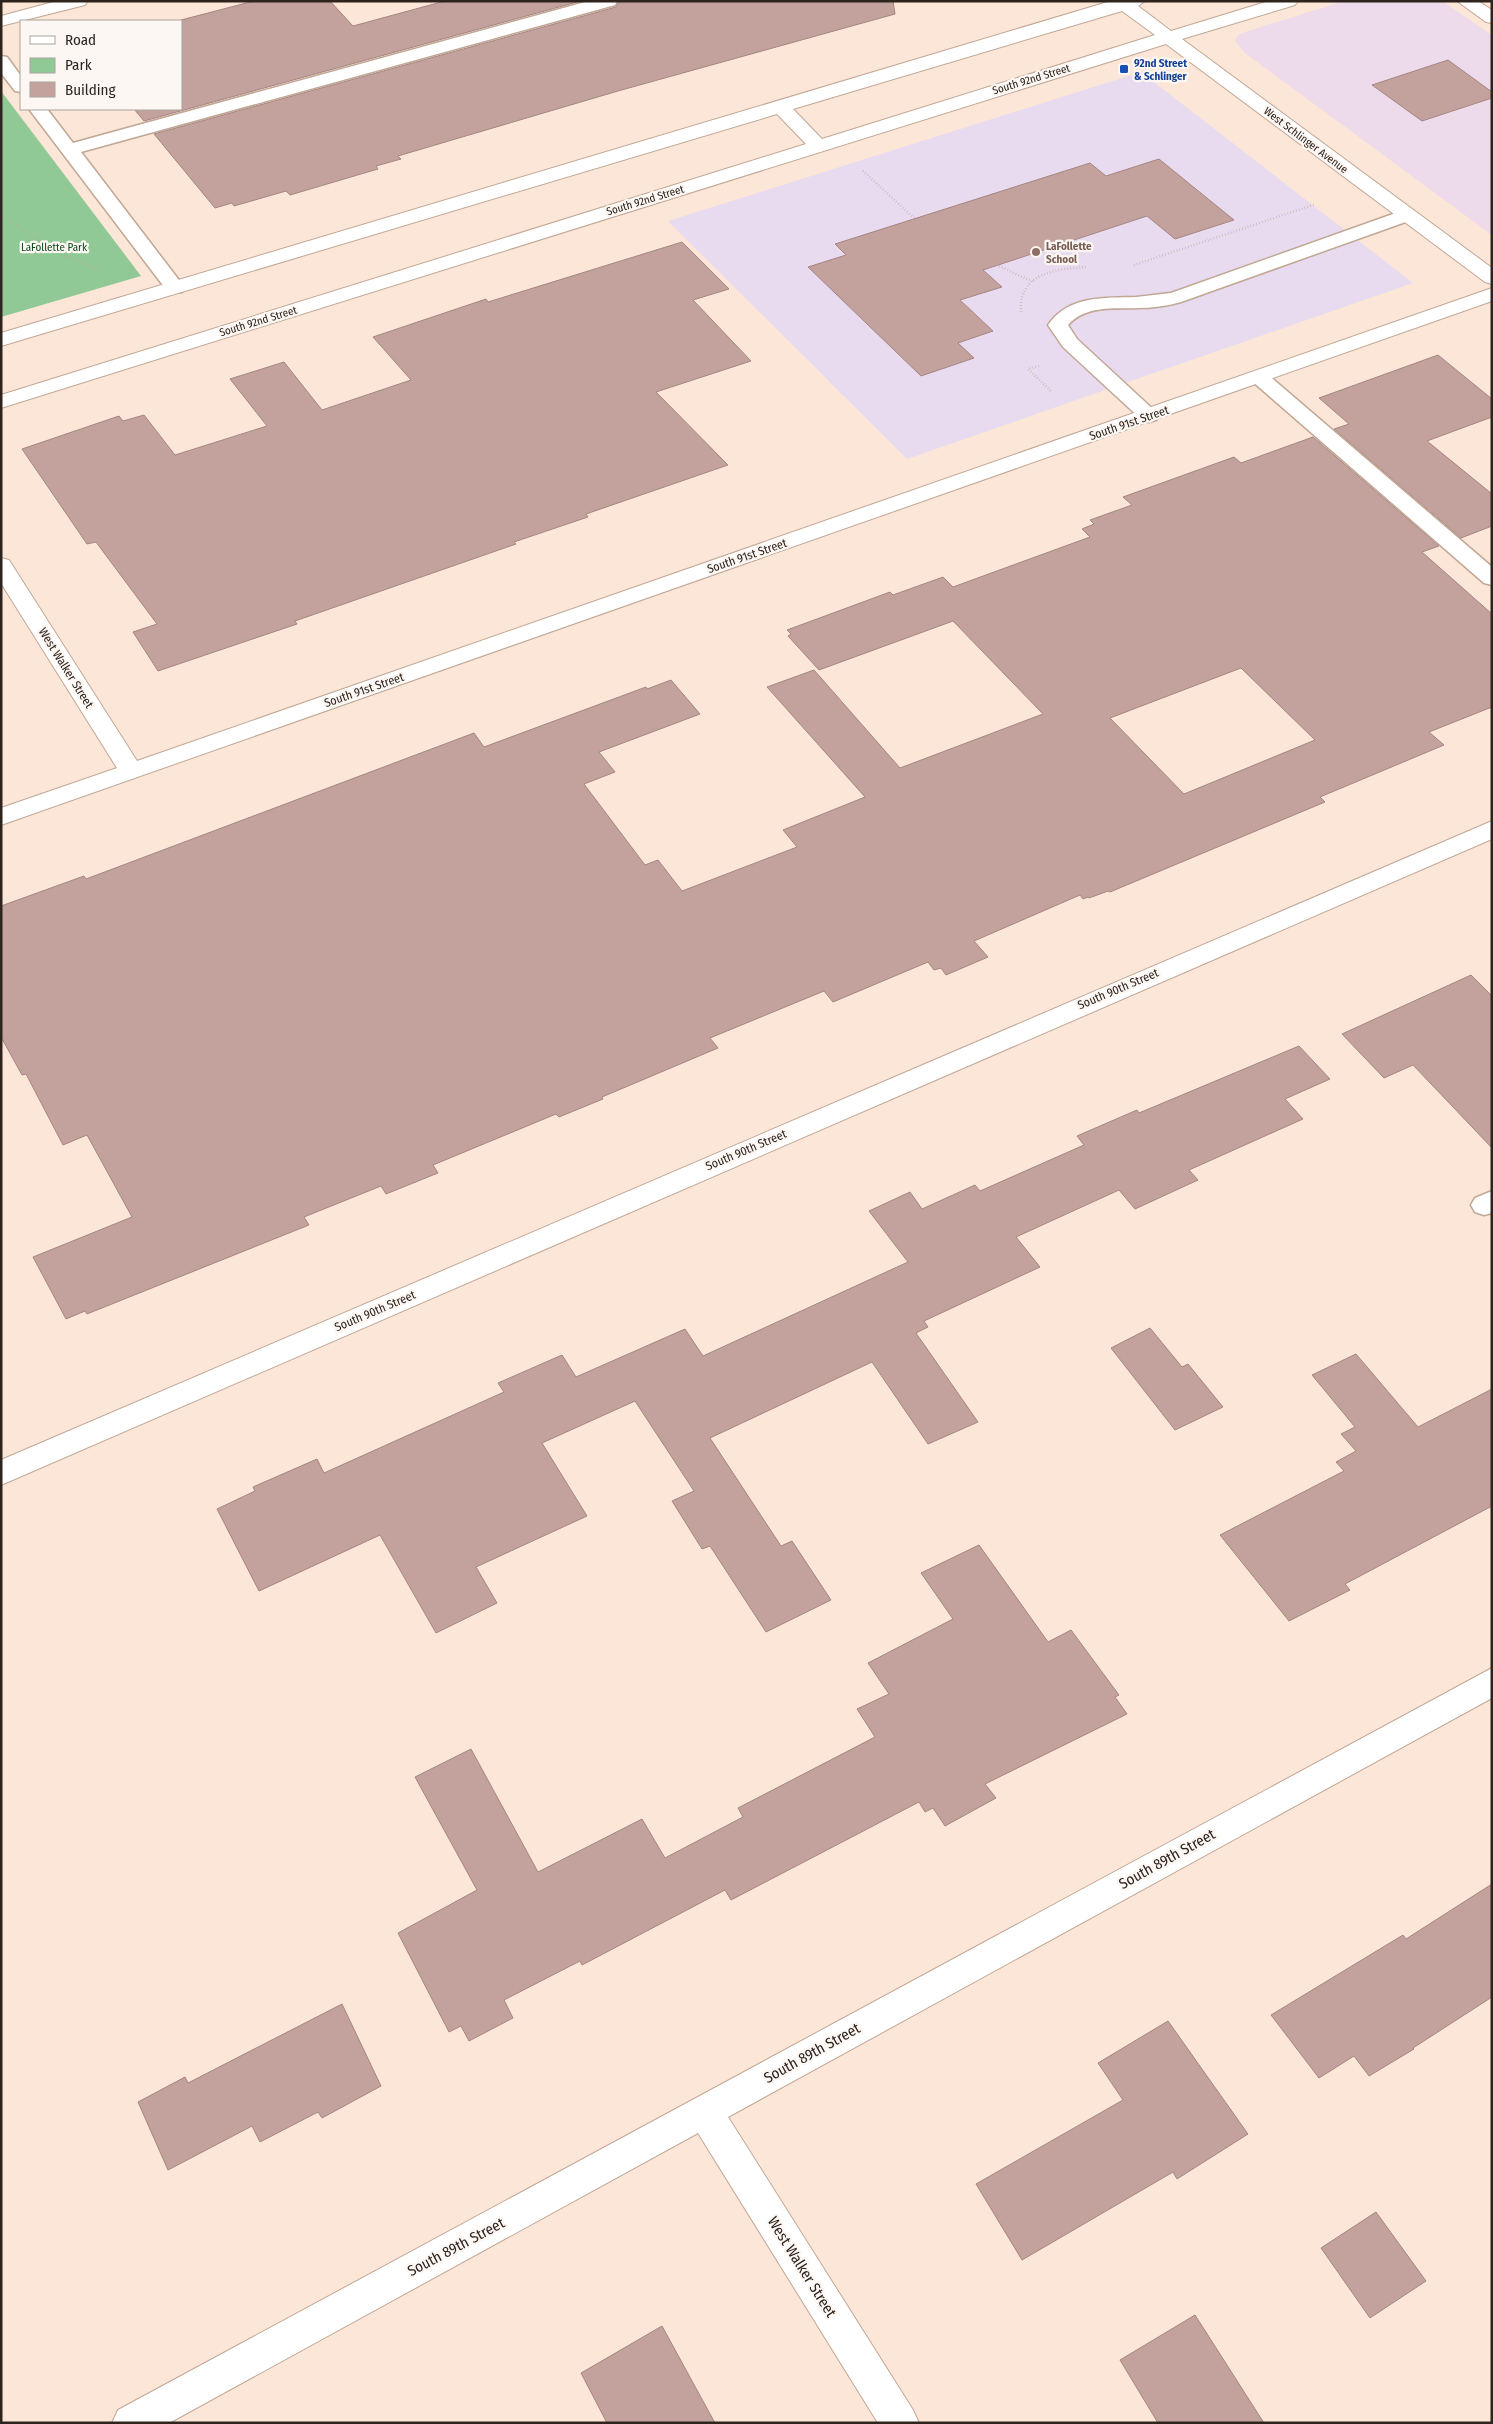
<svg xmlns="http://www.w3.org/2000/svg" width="1493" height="2424" font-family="'Fira Sans Condensed',sans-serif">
  <rect width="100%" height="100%" fill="#fce6d7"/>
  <path fill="#eddaeb" d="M1344,1h98l50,34v200l-247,-182 -10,-12 3,-6 7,-3z"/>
  <path fill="#e8dbef" d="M1141,72l272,211 -506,176 -239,-238z"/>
  <path fill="#91c996" d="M1,91l140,185 -140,41z"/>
  <path fill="#c3a29e" stroke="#a58682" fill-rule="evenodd" d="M254,1h76l23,25 92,-25h136l-437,120 -10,-12h47v-89z
    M619,1h274l2,13 -277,77 -220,65 3,3 -25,7 2,3 -88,26 -4,-4 -52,15 -2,-3 -17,5 -61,-74 462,-127z
    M1448,60l44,32v6l-70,23 -50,-36z
    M1159,159l75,61 -59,19 -28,-23 -164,54 19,17 -42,13 33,31 -35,12 16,15 -53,18 -113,-109 38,-12 -11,-11 255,-81 16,13z
    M682,242l47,47 -36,11 58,61 -95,31 72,73 -142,49 2,3 -74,25 2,2 -221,77 2,3 -139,47 -25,-39 24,-8 -61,-82 -9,2 -65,-95 97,-33 4,5 21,-6 31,40 92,-29 -37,-47 54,-17 38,48 89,-30 -38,-43 113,-38 2,3z
    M1438,355l54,44v18l-65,24 65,53v32l-31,12 -127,-109 15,-5 -30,-26z
    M1313,437l126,109 -17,6 70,62v93l-63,25 15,13 -124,52 5,5 -215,90 -2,-1 -19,7 -1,-1 -5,2 -3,-4 -106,46 14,16 -42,18 -5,-7 -7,2 -6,-8 -95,40 -9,-11 -114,47 8,10 -116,49 1,2 -44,18 -3,-3 -123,51 5,8 -52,21 -5,-8 -77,31 5,8 -222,89 -2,-3 -19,8 -33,-62 99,-40 -45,-82 -24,10 -37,-71 -4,1 -21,-38v-131l83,-30 2,3 388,-146 10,14 162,-60 1,2 24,-9 29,34 -101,38 16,20 -31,12 61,81 13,-5 24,31 115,-44 -14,-17 82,-33 -98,-110 47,-17 86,98 143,-54 -90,-93 -134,49 -31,-34 3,-2 -4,-4 103,-38 3,3 50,-18 10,10 137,-50 -8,-8 12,-5 -4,-4 42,-15 -9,-8 111,-40 7,6zM1241,668l74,72 -131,54 -74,-76z
    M1471,975l21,21v152l-79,-83 -29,13 -42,-44z
    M1299,1046l31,33 -45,20 18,20 -114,51 9,10 -63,29 -16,-19 -103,47 24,30 -116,54 4,6 -12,6 62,89 -50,22 -56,-82 -162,76 71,108 11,-5 39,59 -65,32 -56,-86 -8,3 -30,-48 22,-10 -59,-90 -93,42 45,73 -111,51 21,36 -61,30 -56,-98 -121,56 -42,-82 38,-18 -2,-4 64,-28 7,14 180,-81 -6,-9 64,-28 14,22 109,-48 18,27 205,-94 -39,-51 41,-19 12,17 53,-24 5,6 104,-46 -7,-9 60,-26 2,3z
    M1150,1328l32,39 6,-3 35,43 -48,23 -64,-82z
    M1356,1354l62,73 74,-38v117l-147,78 5,6 -61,31 -69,-86 124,-64 -8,-9 20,-11 -15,-17 14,-7 -43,-52z
    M979,1545l69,97 23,-12 48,65 -4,2 12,17 -142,70 11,14 -51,28 -12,-18 -8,4 -6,-10 -188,98 -6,-10 -143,75 -2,-4 -76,39 9,18 -44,23 -8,-15 -12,6 -51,-99 79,-43 -62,-113 56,-28 67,123 104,-53 23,39 78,-41 -5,-9 137,-71 -18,-28 32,-15 -21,-31 85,-44 -32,-46z
    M1492,1884v113l-79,51 1,1 -45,27 -15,-20 -35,22 -48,-63 132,-80 3,4z
    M342,2004l39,82 -59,32 -4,-6 -58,30 -8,-16 -84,44 -30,-68 47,-25 3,6z
    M1168,2021l80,113 -71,45 -4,-7 -151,88 -46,-76 147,-84 -25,-37z
    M1376,2212l50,69 -56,37 -49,-70z
    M1195,2315l69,108h-106l-38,-63z
    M662,2326l53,97h-108l-26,-50z"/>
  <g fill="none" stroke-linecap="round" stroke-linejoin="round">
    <defs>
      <path id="service" d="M589,1h28l-2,4 -534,147 104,136 -3,4h-14l-139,-183h18l26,34z
        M1,56l6,1 14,19v16l-6,-1 -14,-18z
        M1407,209l7,2 2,4 -2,4 -233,83c-14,4 -29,6 -43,6 -25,1 -52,-3 -70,17l9,14 79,73 3,4 -3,4 -7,2 -7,-2 -79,-73 -15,-22c21,-30 56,-27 88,-28 12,-1 23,-3 35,-4z
        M1259,371l7,2 226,194v18l-8,-2 -232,-202 -3,-4 3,-4z
        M1492,1191v22l-8,2 -9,-3 -4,-7 4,-7z"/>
      <path id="minor" d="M57,1h31l-3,4 -84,21v-10z
        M1457,1h21l14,9v13l-6,-1z
        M1492,288v13l-1491,524v-17l116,-40 -116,-185v-25l8,2 128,201z
        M1492,821v18l-1491,646v-25z
        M1492,1668v30l-764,419 185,293 6,13h-41l-180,-290 -529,290h-57l6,-13z"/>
      <path id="tertiary" d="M1111,1h34l-7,5 33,25 98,-30h29l-3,4 -113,34 310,229v16l-7,-2 -319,-238 -1165,364v-13l805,-251 -29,-30 -776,232v-13zM1122,11l33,24 -333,104 -29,-30z"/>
    </defs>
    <use href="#service" stroke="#c1a795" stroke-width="3"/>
    <use href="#minor" stroke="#c1a795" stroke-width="2"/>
    <use href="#tertiary" stroke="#c1a795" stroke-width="2"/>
    <path stroke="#b9a79b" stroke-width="2.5" stroke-dasharray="0.5 2.5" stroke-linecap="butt" d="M863,171l75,69
      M1,215l60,39 40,17
      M983,253l16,13 34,16
      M1134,265l182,-61
      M1021,312c-3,-39 35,-43 65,-45
      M1039,366l-11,3 23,22"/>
    <use href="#service" fill="#fff" fill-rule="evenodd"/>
    <use href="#minor" fill="#fff" fill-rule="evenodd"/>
    <use href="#tertiary" fill="#fff" fill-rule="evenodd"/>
  </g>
  <rect fill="#1a4fb4" stroke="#fcf7f3" stroke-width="2" x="1119" y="64" width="10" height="10" rx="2.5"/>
  <circle fill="#8d6e63" stroke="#fcf7f3" stroke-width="2" cx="1036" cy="252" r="5"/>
  <g text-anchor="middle" stroke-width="4.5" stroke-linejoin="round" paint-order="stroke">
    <g font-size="11" font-weight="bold" fill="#164399" stroke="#fcf7f3" text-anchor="start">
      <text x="1134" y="67">92nd Street<tspan x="1134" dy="13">&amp; Schlinger</tspan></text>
    </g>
    <g font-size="11" fill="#2e241d" stroke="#fcf7f3">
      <text transform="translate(1031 79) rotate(-17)" y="4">South 92nd Street</text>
      <text transform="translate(1306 140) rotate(37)" y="4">West Schlinger Avenue</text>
      <text transform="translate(645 200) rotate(-17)" y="4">South 92nd Street</text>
      <text transform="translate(258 321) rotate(-17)" y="4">South 92nd Street</text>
    </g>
    <g font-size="11" font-weight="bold" fill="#785e54" stroke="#fcf7f3" text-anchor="start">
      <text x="1046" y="250">LaFollette<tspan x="1046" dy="13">School</tspan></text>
    </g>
    <g font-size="11" fill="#094819" stroke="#fcf7f3">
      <text x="54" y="251">LaFollette Park</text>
    </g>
    <g font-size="12" fill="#2e241d" stroke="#fcf7f3">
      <text transform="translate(1129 423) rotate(-19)" y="4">South 91st Street</text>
      <text transform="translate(747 556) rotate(-19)" y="4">South 91st Street</text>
      <text transform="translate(66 668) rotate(58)" y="4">West Walker Street</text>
      <text transform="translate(364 690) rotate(-19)" y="4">South 91st Street</text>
      <text transform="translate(1118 989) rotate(-23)" y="4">South 90th Street</text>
      <text transform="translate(746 1150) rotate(-23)" y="4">South 90th Street</text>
      <text transform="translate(375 1311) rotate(-23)" y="4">South 90th Street</text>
    </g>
    <g font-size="15" fill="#2e241d" stroke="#fcf7f3">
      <text transform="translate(1167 1859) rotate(-29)" y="5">South 89th Street</text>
      <text transform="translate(812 2053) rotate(-29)" y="5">South 89th Street</text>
      <text transform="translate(456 2247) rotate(-28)" y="5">South 89th Street</text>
      <text transform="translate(802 2267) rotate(58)" y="5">West Walker Street</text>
    </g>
  </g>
  <rect width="1493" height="2424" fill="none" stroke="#2e241d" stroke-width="5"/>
  <rect x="20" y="20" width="162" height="90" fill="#fcf7f3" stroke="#aaa39d"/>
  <rect x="30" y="36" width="25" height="8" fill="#ffffff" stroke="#aaa39d"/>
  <text x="65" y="45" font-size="15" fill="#2e241d">Road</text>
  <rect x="30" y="58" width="25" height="15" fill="#91c996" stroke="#aaa39d"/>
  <text x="65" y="70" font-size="15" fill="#2e241d">Park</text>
  <rect x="30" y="82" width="25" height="15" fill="#c3a29e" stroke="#aaa39d"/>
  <text x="65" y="95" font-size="15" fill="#2e241d">Building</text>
</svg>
